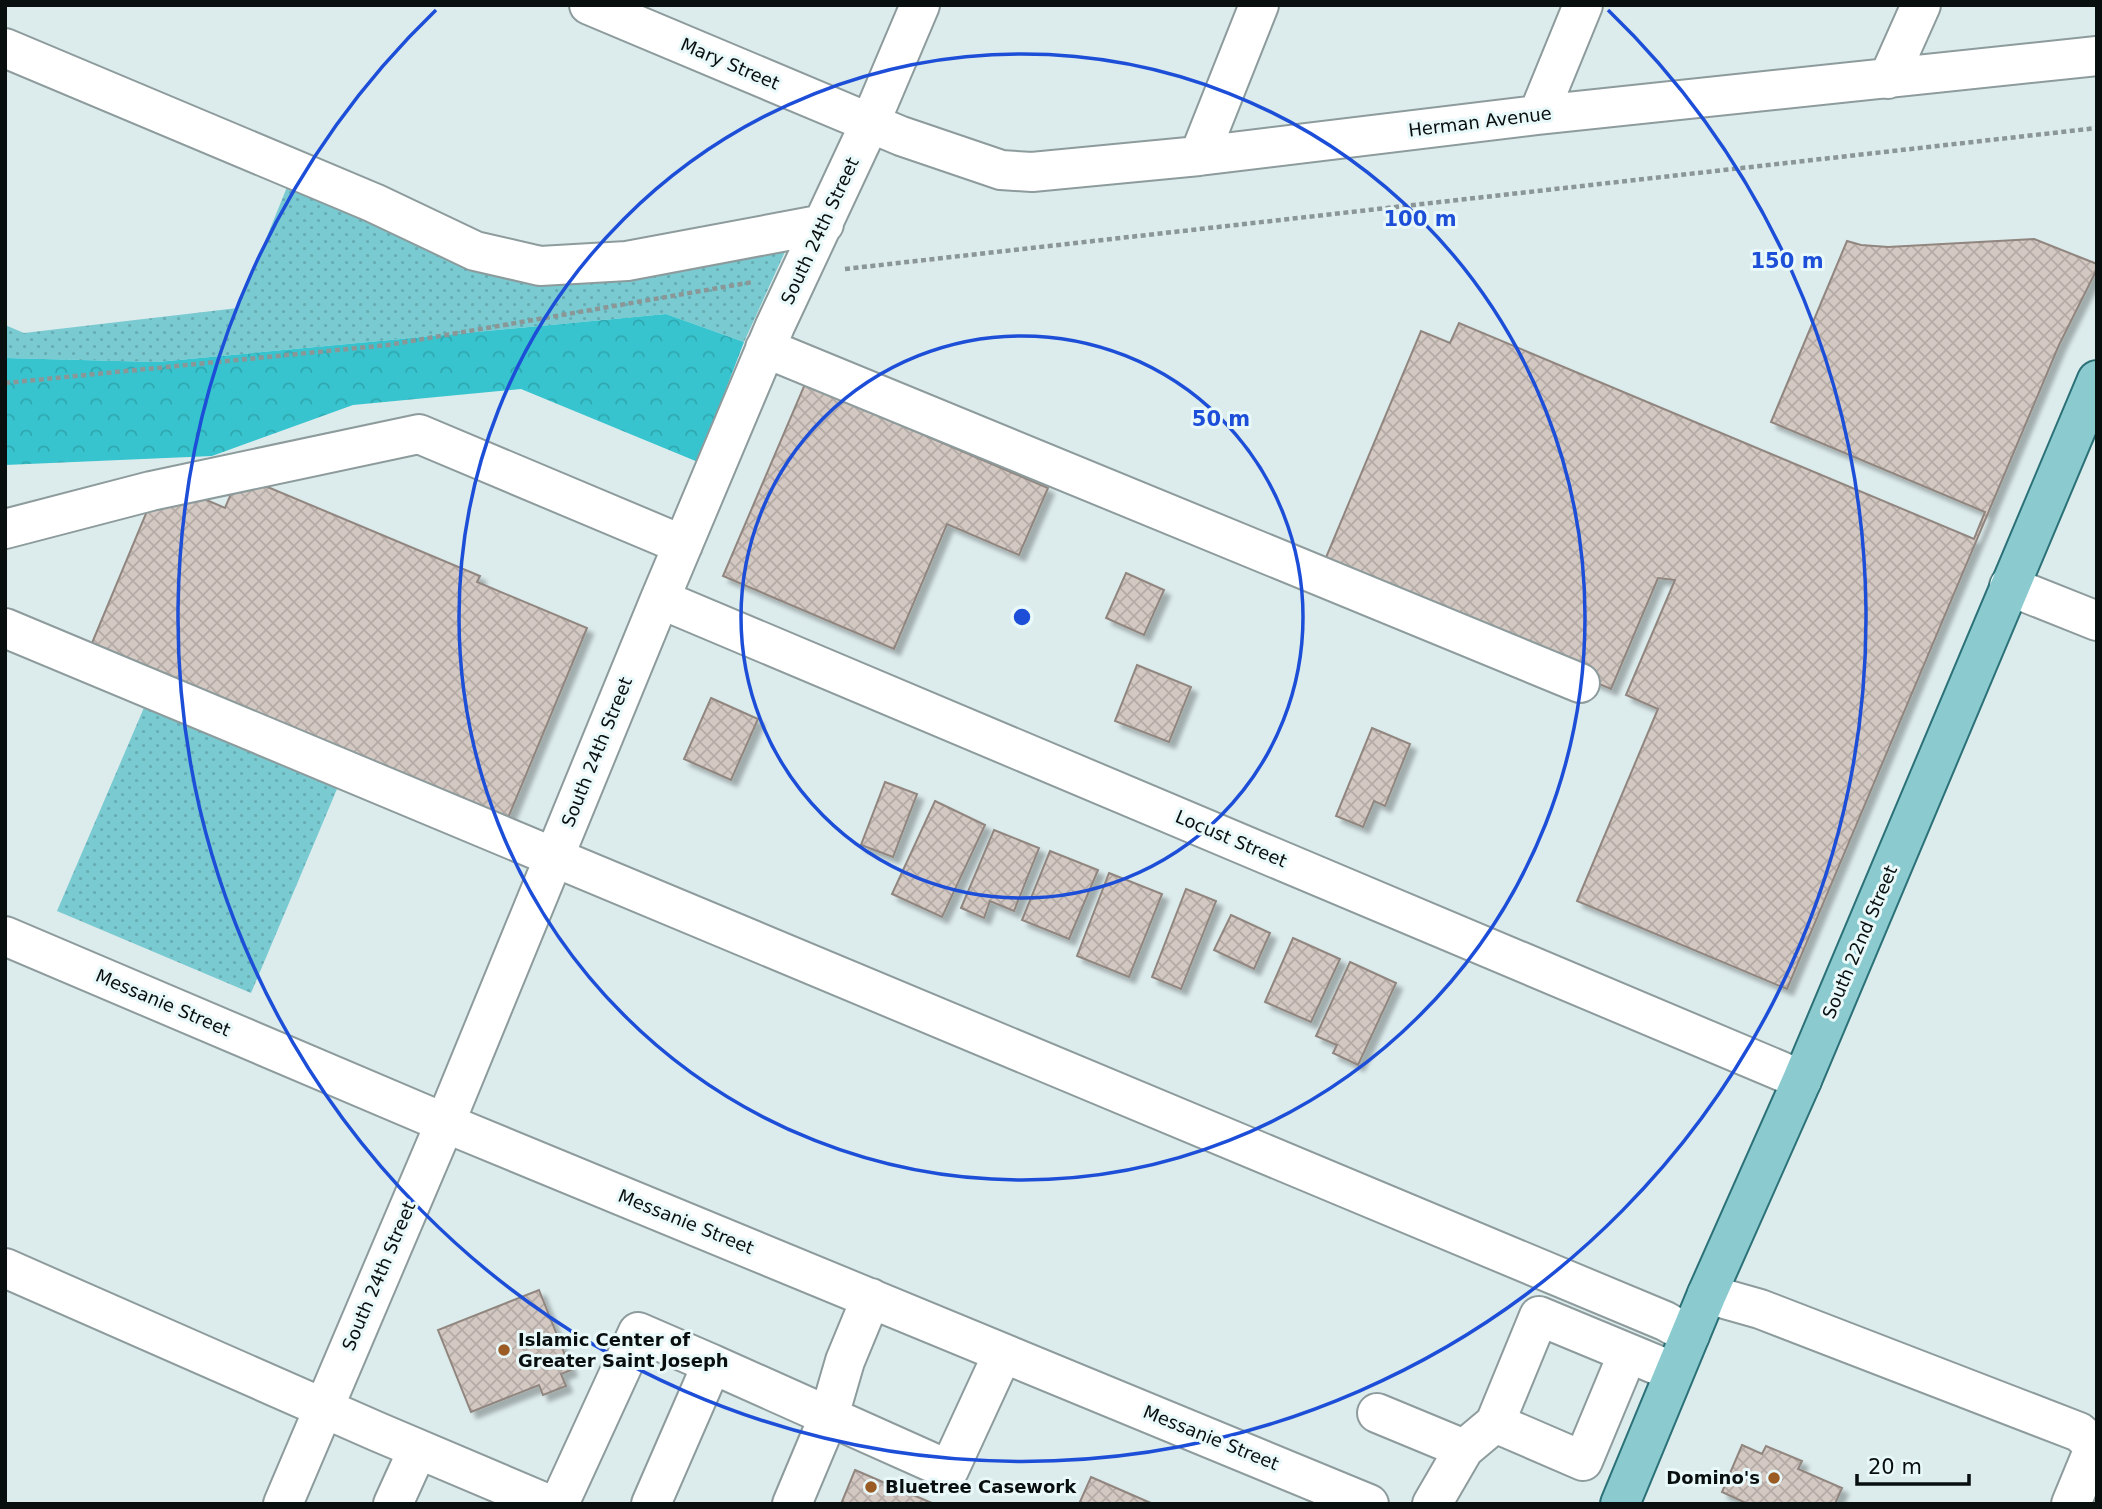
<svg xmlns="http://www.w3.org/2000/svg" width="2102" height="1509" font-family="'DejaVu Sans',sans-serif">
  <defs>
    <pattern id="grass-dots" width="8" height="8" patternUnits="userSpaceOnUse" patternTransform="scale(1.75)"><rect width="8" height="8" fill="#79cad1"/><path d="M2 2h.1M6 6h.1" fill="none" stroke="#67acb2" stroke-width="1.8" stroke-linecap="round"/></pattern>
    <pattern id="forest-crowns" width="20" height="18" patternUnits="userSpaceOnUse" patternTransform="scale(1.75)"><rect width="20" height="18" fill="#37c4ce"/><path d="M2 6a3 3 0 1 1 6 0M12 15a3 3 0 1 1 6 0" fill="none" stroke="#2fa7b0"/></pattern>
    <pattern id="building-cross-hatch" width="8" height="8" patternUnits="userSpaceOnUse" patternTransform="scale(1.75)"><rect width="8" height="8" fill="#d4c9c2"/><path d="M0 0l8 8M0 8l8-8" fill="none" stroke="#b5aba6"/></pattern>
    <filter id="shadow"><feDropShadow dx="6" dy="6" stdDeviation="2" flood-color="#0004"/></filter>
  </defs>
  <rect width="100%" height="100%" fill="#dcebec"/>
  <path fill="url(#grass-dots)" d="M300,155l196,84 64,13 243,-40 -59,130 -78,-28 -509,48 -152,-4v-33l19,8 214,-25z
    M152,689l193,81 -94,223 -194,-82z"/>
  <path fill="url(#forest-crowns)" d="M666,314l78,28 -46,120 -177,-73 -168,16 -141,51 -207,9v-107l152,4z"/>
  <path fill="url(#building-cross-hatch)" stroke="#90867f" stroke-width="2" filter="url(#shadow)" d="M2034,239l63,25v5l-38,76 -272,644 -210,-88 81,-192 -32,-14 49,-115 -17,-2 -47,111 -289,-122 99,-236 29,12 9,-20 515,216 11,-27 -214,-90 76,-181 14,4 27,2z
    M805,384l243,104 -29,67 -72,-31 -53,125 -171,-73z
    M239,475l241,101 -3,6 110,46 -79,190 -416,-175 68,-163 65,28z
    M1126,573l38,17 -20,45 -38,-17z
    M1137,665l54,22 -22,55 -54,-21z
    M711,698l47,21 -27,61 -47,-21z
    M1372,728l38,16 -25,62 -11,-5 -11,26 -27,-11z
    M885,782l32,12 -24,63 -32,-12z
    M935,801l50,24 -43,92 -50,-23z
    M994,830l45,18 -25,63 -24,-10 -6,17 -23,-10z
    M1050,851l48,19 -29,69 -47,-19z
    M1109,873l53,21 -33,83 -52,-21z
    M1186,889l30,12 -35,88 -29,-12z
    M1231,915l39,18 -16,36 -40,-19z
    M1293,938l47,21 -29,63 -46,-20z
    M1350,962l46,21 -38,82 -25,-12 4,-8 -21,-9z
    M539,1290l32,80 -10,4 5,12 -23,9 -4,-10 -68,27 -33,-82z
    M1742,1445l20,9 4,-8 36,15 -4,8 44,19 -7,16h-87l-26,-12z
    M855,1470l79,34h-93z
    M1091,1477l62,27h-74z"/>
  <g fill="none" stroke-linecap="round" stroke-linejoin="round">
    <defs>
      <path id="minor" d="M589,5l312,131 100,34 31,2 167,-16 339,-41 559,-59
        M5,48l369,155 101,48 65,15 87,-5 197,-37
        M1888,79l33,-74
        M1538,115l45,-110
        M1199,156l60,-151
        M765,348l815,335
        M5,529l146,-38 268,-57 264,111
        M2009,586l88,35
        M660,599l1142,481
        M5,628l1660,693 25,14
        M5,936l440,187 924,381
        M5,1268l373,164 170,72
        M1707,1294l53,15 319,123 16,14
        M1377,1413l87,36
        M1495,1423l88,38 45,-108
        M283,1504l162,-381 215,-524 115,-273 95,-203 50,-118
        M393,1504l25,-55
        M559,1504l79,-172 74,32
        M651,1504l61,-140 237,106 54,-117
        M792,1504l37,-88 16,-55 26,-63
        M1432,1504l32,-55 31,-26 44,-107 135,56
        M2071,1504l26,-63"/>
      <path id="major" d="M1620,1504l87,-210 95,-214 295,-700"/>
    </defs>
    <use href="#minor" stroke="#8d9b9c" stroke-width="42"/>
    <use href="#major" stroke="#2b7177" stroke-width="42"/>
    <path stroke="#8b9696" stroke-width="4.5" stroke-dasharray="5 3.5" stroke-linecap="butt" d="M845,269l1252,-141
      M5,383l383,-38 365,-63"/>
    <use href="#minor" stroke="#fff" stroke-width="38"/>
    <use href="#major" stroke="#8bcacf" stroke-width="38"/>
  </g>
  <g fill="none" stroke="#1d4ed8" stroke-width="3.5">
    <circle cx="1022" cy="617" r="281"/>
    <circle cx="1022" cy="617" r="563"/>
    <path d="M1608 10A844 844 0 1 1 436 10"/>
  </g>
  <g fill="#9a5b24" stroke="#e9f8f9" stroke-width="2.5">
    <circle cx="504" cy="1350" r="7"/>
    <circle cx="1774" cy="1478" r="7"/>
    <circle cx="871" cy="1487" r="7"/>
  </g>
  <g text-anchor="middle" stroke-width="6" stroke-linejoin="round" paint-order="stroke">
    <g font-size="18" fill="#090e0e" stroke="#e9f8f9">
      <text transform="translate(730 64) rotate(23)" y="6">Mary Street</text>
      <text transform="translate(1480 122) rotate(-7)" y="6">Herman Avenue</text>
      <text transform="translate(820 231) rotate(-65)" y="6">South 24th Street</text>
      <text transform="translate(597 752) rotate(-68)" y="6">South 24th Street</text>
      <text transform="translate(1231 839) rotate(23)" y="6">Locust Street</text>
      <text transform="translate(1860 942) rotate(-67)" y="6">South 22nd Street</text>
      <text transform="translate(163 1003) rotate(23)" y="6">Messanie Street</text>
      <text transform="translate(686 1222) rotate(22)" y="6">Messanie Street</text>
      <text transform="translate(379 1276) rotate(-67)" y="6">South 24th Street</text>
      <text transform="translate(1211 1438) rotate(22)" y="6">Messanie Street</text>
    </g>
    <g font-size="18" font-weight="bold" fill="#090e0e" stroke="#e9f8f9" text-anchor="start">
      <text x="518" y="1346">Islamic Center of<tspan x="518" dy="21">Greater Saint Joseph</tspan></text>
      <text x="1760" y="1484" text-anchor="end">Domino's</text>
      <text x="885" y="1493">Bluetree Casework</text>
    </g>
  </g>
  <circle cx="1022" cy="617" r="10" fill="#1d4ed8" stroke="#e9f8f9" stroke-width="3.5"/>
  <g font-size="21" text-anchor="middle" font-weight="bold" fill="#1d4ed8" stroke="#e9f8f9" stroke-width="6" stroke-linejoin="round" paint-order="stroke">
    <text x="1420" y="226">100 m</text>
    <text x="1787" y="268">150 m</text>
    <text x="1221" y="426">50 m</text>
  </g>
  <rect width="2102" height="1509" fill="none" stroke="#090e0e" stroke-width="14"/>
  <path d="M1857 1474v10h112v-10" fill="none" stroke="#090e0e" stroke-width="3.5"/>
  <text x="1868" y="1474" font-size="21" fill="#090e0e" stroke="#e9f8f9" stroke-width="5" paint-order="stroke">20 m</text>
</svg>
